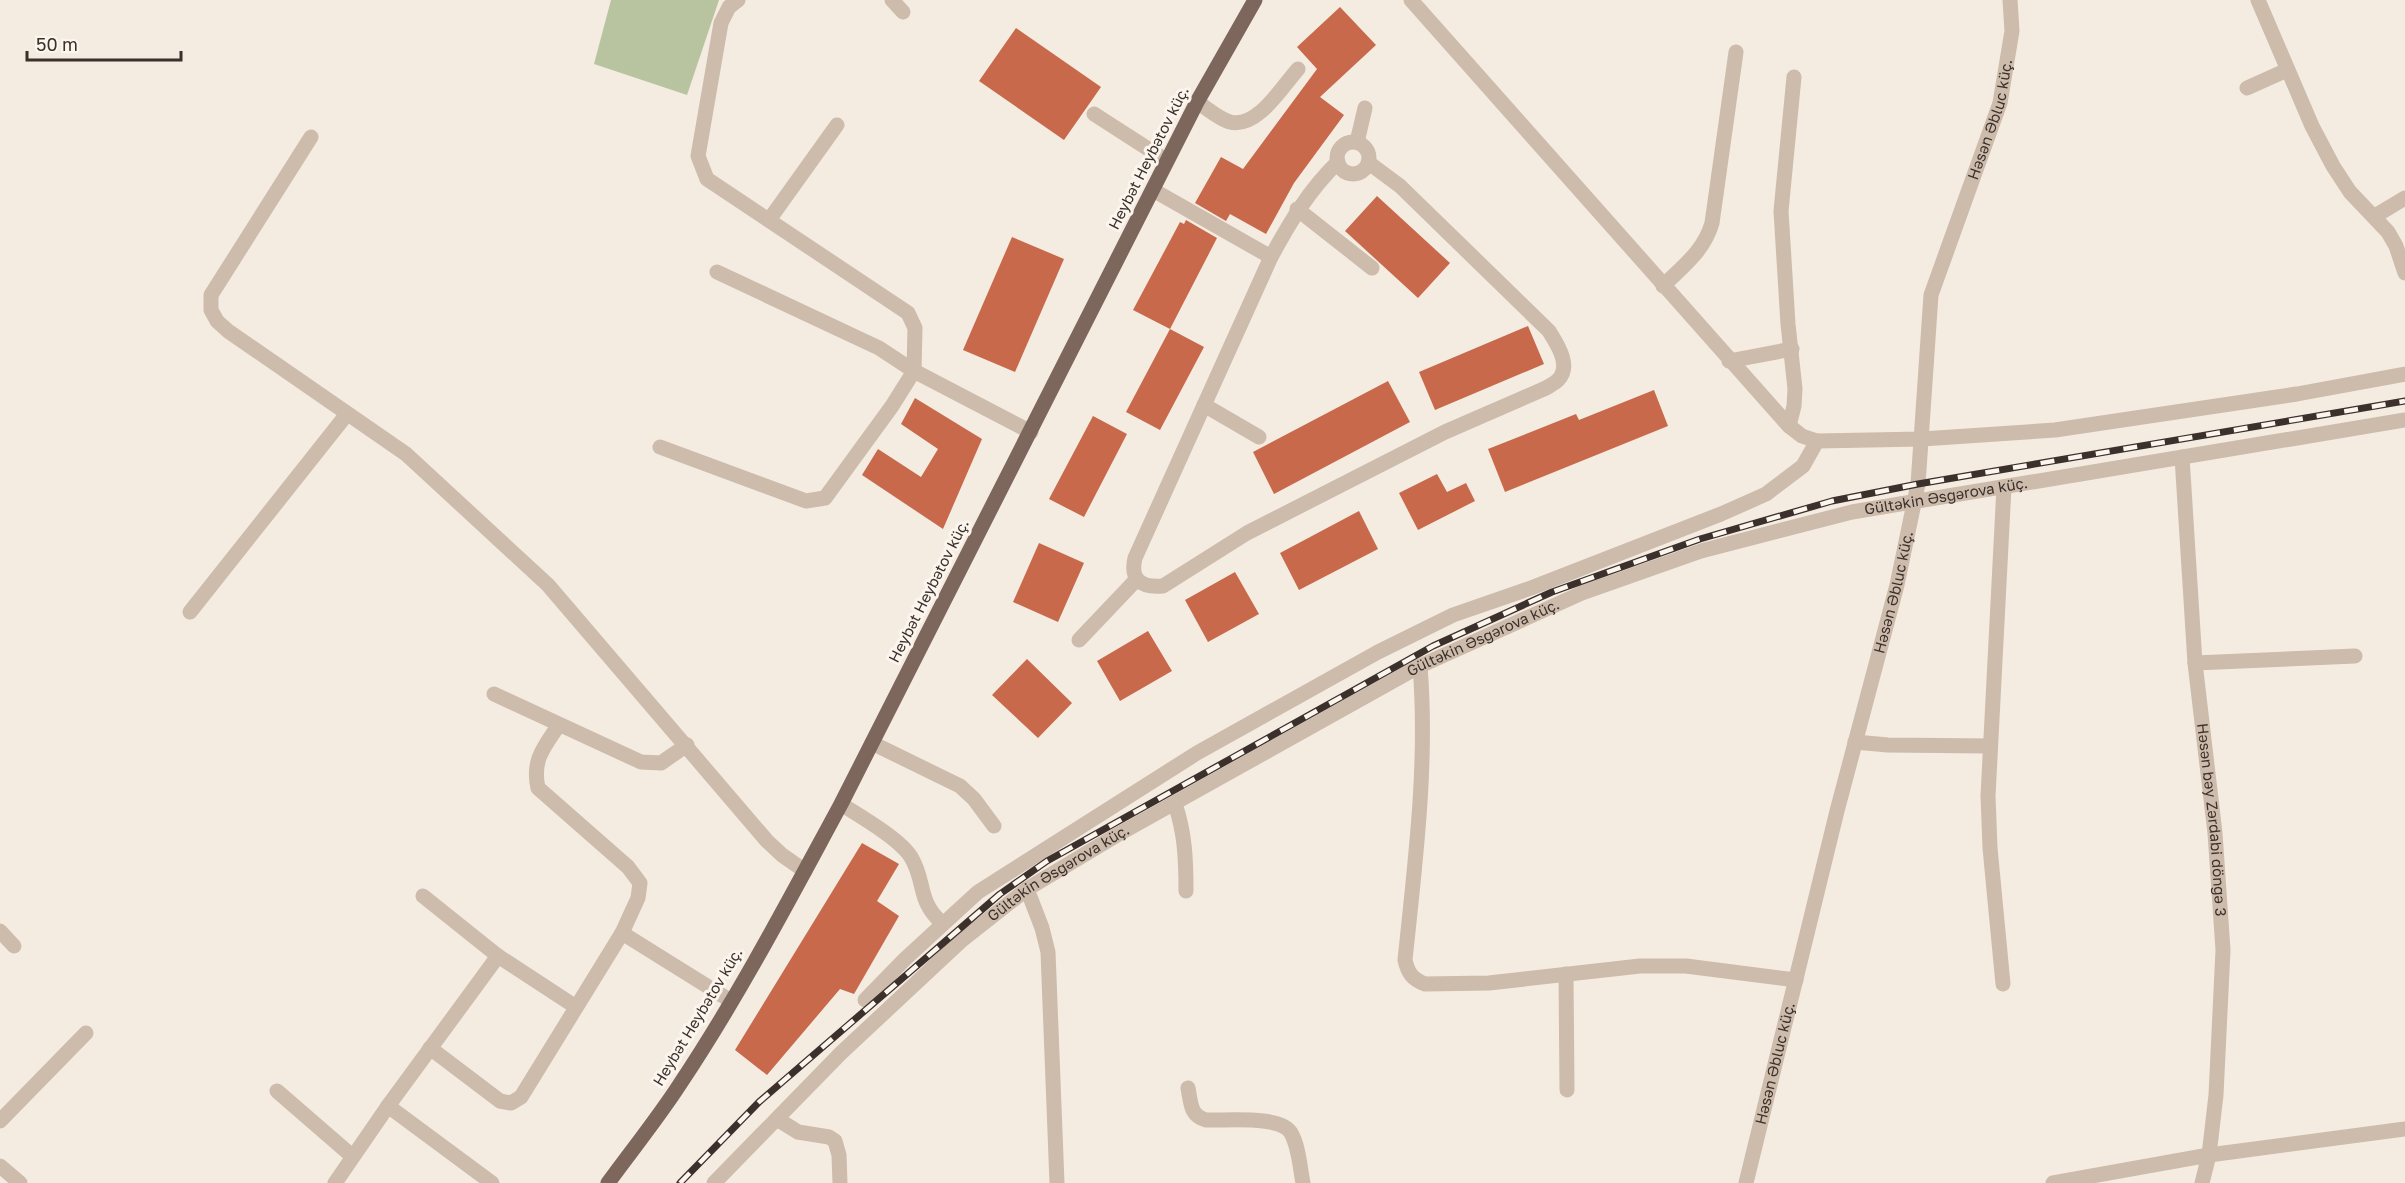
<svg xmlns="http://www.w3.org/2000/svg" width="2405" height="1183" font-family="'Golos Text',sans-serif">
  <rect width="100%" height="100%" fill="#f4ebe1"/>
  <path fill="#b8c4a0" d="M611,0h108l-32,95 -93,-31z"/>
  <path fill="#c8694b" d="M1340,7l36,38 -56,52 24,18 -50,68 -28,51 -36,-20 -4,7 -31,-18 26,-46 22,12 74,-100 -20,-22z
    M1016,28l85,59 -37,53 -85,-59z
    M1377,196l73,67 -32,35 -73,-67z
    M1186,220l31,18 -47,91 -37,-19 47,-88 4,2z
    M1012,237l52,22 -49,113 -52,-22z
    M1528,326l16,38 -109,46 -16,-38z
    M1170,329l34,18 -44,83 -34,-18z
    M1388,381l22,41 -136,72 -21,-42z
    M1654,390l14,36 -163,66 -17,-43 88,-35 3,6z
    M915,398l67,41 -39,90 -81,-54 16,-26 43,28 17,-28 -37,-25z
    M1093,416l34,18 -43,83 -35,-18z
    M1437,474l10,18 19,-9 9,18 -57,29 -19,-37z
    M1359,511l19,38 -79,41 -19,-37z
    M1039,543l45,20 -26,59 -45,-20z
    M1235,572l24,42 -51,28 -23,-42z
    M1148,631l24,40 -52,30 -23,-40z
    M1027,659l45,44 -34,35 -46,-43z
    M862,843l37,21 -22,37 22,15 -45,78 -14,-5 -73,86 -32,-25z"/>
  <g fill="none" stroke-linecap="round" stroke-linejoin="round">
    <g stroke="#cdbbac" stroke-width="15">
      <path d="M738,0l-9,7 -8,16 -23,133 9,23 201,134 7,15 -1,43 117,61"/>
      <path d="M892,0l11,12"/>
      <path d="M1411,0l378,426 13,10 15,5 105,-2 133,-9 242,-36 108,-20"/>
      <path d="M2258,0l54,126 21,40 17,26 38,40 8,14 9,27"/>
      <path d="M2247,88l40,-18"/>
      <path d="M1197,102c10,6 22,17 33,20 27,7 52,-35 68,-53"/>
      <path d="M1094,114l73,47"/>
      <path d="M311,137l-100,158v15l6,11 11,10 178,123 142,131 219,256 15,14 23,16"/>
      <circle cx="1353" cy="158" r="16"/>
      <path d="M1357,142l8,-34"/>
      <path d="M1338,162c-29,28 -48,60 -67,95l-136,301c-5,21 5,30 28,28l84,-53 198,-101 101,-44c3,-2 9,-5 12,-8 14,-14 -1,-36 -9,-49l-149,-145 -31,-23"/>
      <path d="M1153,190l118,67"/>
      <path d="M1297,209l75,59"/>
      <path d="M2375,216l30,-18"/>
      <path d="M769,220l68,-95"/>
      <path d="M1663,286c20,-20 41,-35 49,-63l24,-171"/>
      <path d="M1729,361l63,-12"/>
      <path d="M1204,405l55,32"/>
      <path d="M1789,426l5,-20 1,-17 -7,-65 -7,-113 13,-134"/>
      <path d="M660,447l146,54 19,-3 67,-92 22,-35 -35,-23 -162,-76"/>
      <path id="s1" d="M2182,457l13,206 20,170 8,117 -7,145 -7,60 -7,28"/>
      <path d="M190,612l157,-198"/>
      <path d="M1079,640l57,-60"/>
      <path d="M2195,663l160,-7"/>
      <path d="M1420,666c8,98 -5,197 -15,294 3,13 7,19 20,24l64,-1 151,-17h46l110,14"/>
      <path d="M494,694l147,68 20,1 26,-18"/>
      <path d="M1855,742l33,3 101,1"/>
      <path d="M872,743l88,43 14,13 20,27"/>
      <path d="M841,804c19,12 59,35 70,53 15,25 6,44 31,66"/>
      <path d="M1175,804c10,29 11,56 11,87"/>
      <path d="M1027,889l15,39 6,24 9,231"/>
      <path d="M423,896l75,60 78,51"/>
      <path d="M0,931l14,15"/>
      <path d="M622,933l109,68"/>
      <path d="M1566,974l1,116"/>
      <path d="M2003,984l-13,-136 -2,-52 16,-309"/>
      <path d="M865,1000l40,-41 73,-67 219,-139 181,-101 75,-37 78,-27 190,-74 45,-20 37,-28 14,-25"/>
      <path d="M430,1048l70,53 11,2 10,-6 101,-164 16,-35 2,-15 -12,-16 -90,-79c-6,-27 5,-40 20,-62"/>
      <path d="M1188,1088c3,15 2,28 18,32 20,1 75,-5 85,13 8,14 9,35 12,50"/>
      <path d="M277,1091l75,65"/>
      <path d="M388,1106l104,77"/>
      <path d="M777,1119l21,13 31,5 6,4 4,14 1,28"/>
      <path d="M0,1121l86,-88"/>
      <path d="M0,1166l20,17"/>
      <path d="M335,1183l53,-77 110,-150"/>
      <path id="s2" d="M714,1183l127,-130 121,-113 65,-51 90,-54 303,-169 162,-73 119,-42 151,-39 553,-92"/>
      <path id="s3" d="M1746,1183l91,-372 60,-226 21,-101 13,-189 69,-192 12,-72 -2,-31"/>
      <path d="M2053,1183l156,-28 196,-26"/>
    </g>
    <path stroke="#7d675c" stroke-width="15" d="M608,1183c24,-33 50,-65 72,-99 60,-90 110,-186 161,-280l356,-702 58,-102"/>
    <defs>
      <path id="rail" d="M680,1183l79,-81 241,-208 47,-33 386,-215 119,-54 148,-53 132,-38 86,-17 487,-83"/>
    </defs>
    <use href="#rail" stroke="#3b302b" stroke-width="7"/>
    <use href="#rail" stroke="#fbf5ee" stroke-width="4.5" stroke-dasharray="14" stroke-linecap="butt"/>
  </g>
  <g text-anchor="middle" stroke-width="6" stroke-linejoin="round" paint-order="stroke">
    <g font-size="15" fill="#3b302b" stroke="#fbf5ee">
      <text dy="5" stroke="none"><textPath href="#s3" startOffset="1095">Həsən Əbluc küç.</textPath></text>
      <text transform="translate(1149 158) rotate(-63)" y="5">Heybət Heybətov küç.</text>
      <text dy="5" stroke="none"><textPath href="#s2" startOffset="1437">Gültəkin Əsgərova küç.</textPath></text>
      <text transform="translate(929 591) rotate(-63)" y="5">Heybət Heybətov küç.</text>
      <text dy="5" stroke="none"><textPath href="#s3" startOffset="609">Həsən Əbluc küç.</textPath></text>
      <text dy="5" stroke="none"><textPath href="#s2" startOffset="951">Gültəkin Əsgərova küç.</textPath></text>
      <text dy="5" stroke="none"><textPath href="#s1" startOffset="364">Həsən bəy Zərdabi döngə 3</textPath></text>
      <text dy="5" stroke="none"><textPath href="#s2" startOffset="465">Gültəkin Əsgərova küç.</textPath></text>
      <text transform="translate(698 1017) rotate(-59)" y="5">Heybət Heybətov küç.</text>
      <text dy="5" stroke="none"><textPath href="#s3" startOffset="123">Həsən Əbluc küç.</textPath></text>
    </g>
  </g>
  <path d="M27 51v9h154v-9" fill="none" stroke="#3b302b" stroke-width="3"/>
  <text x="36" y="51" font-size="18" fill="#3b302b" stroke="#fbf5ee" stroke-width="4.5" paint-order="stroke">50 m</text>
</svg>
